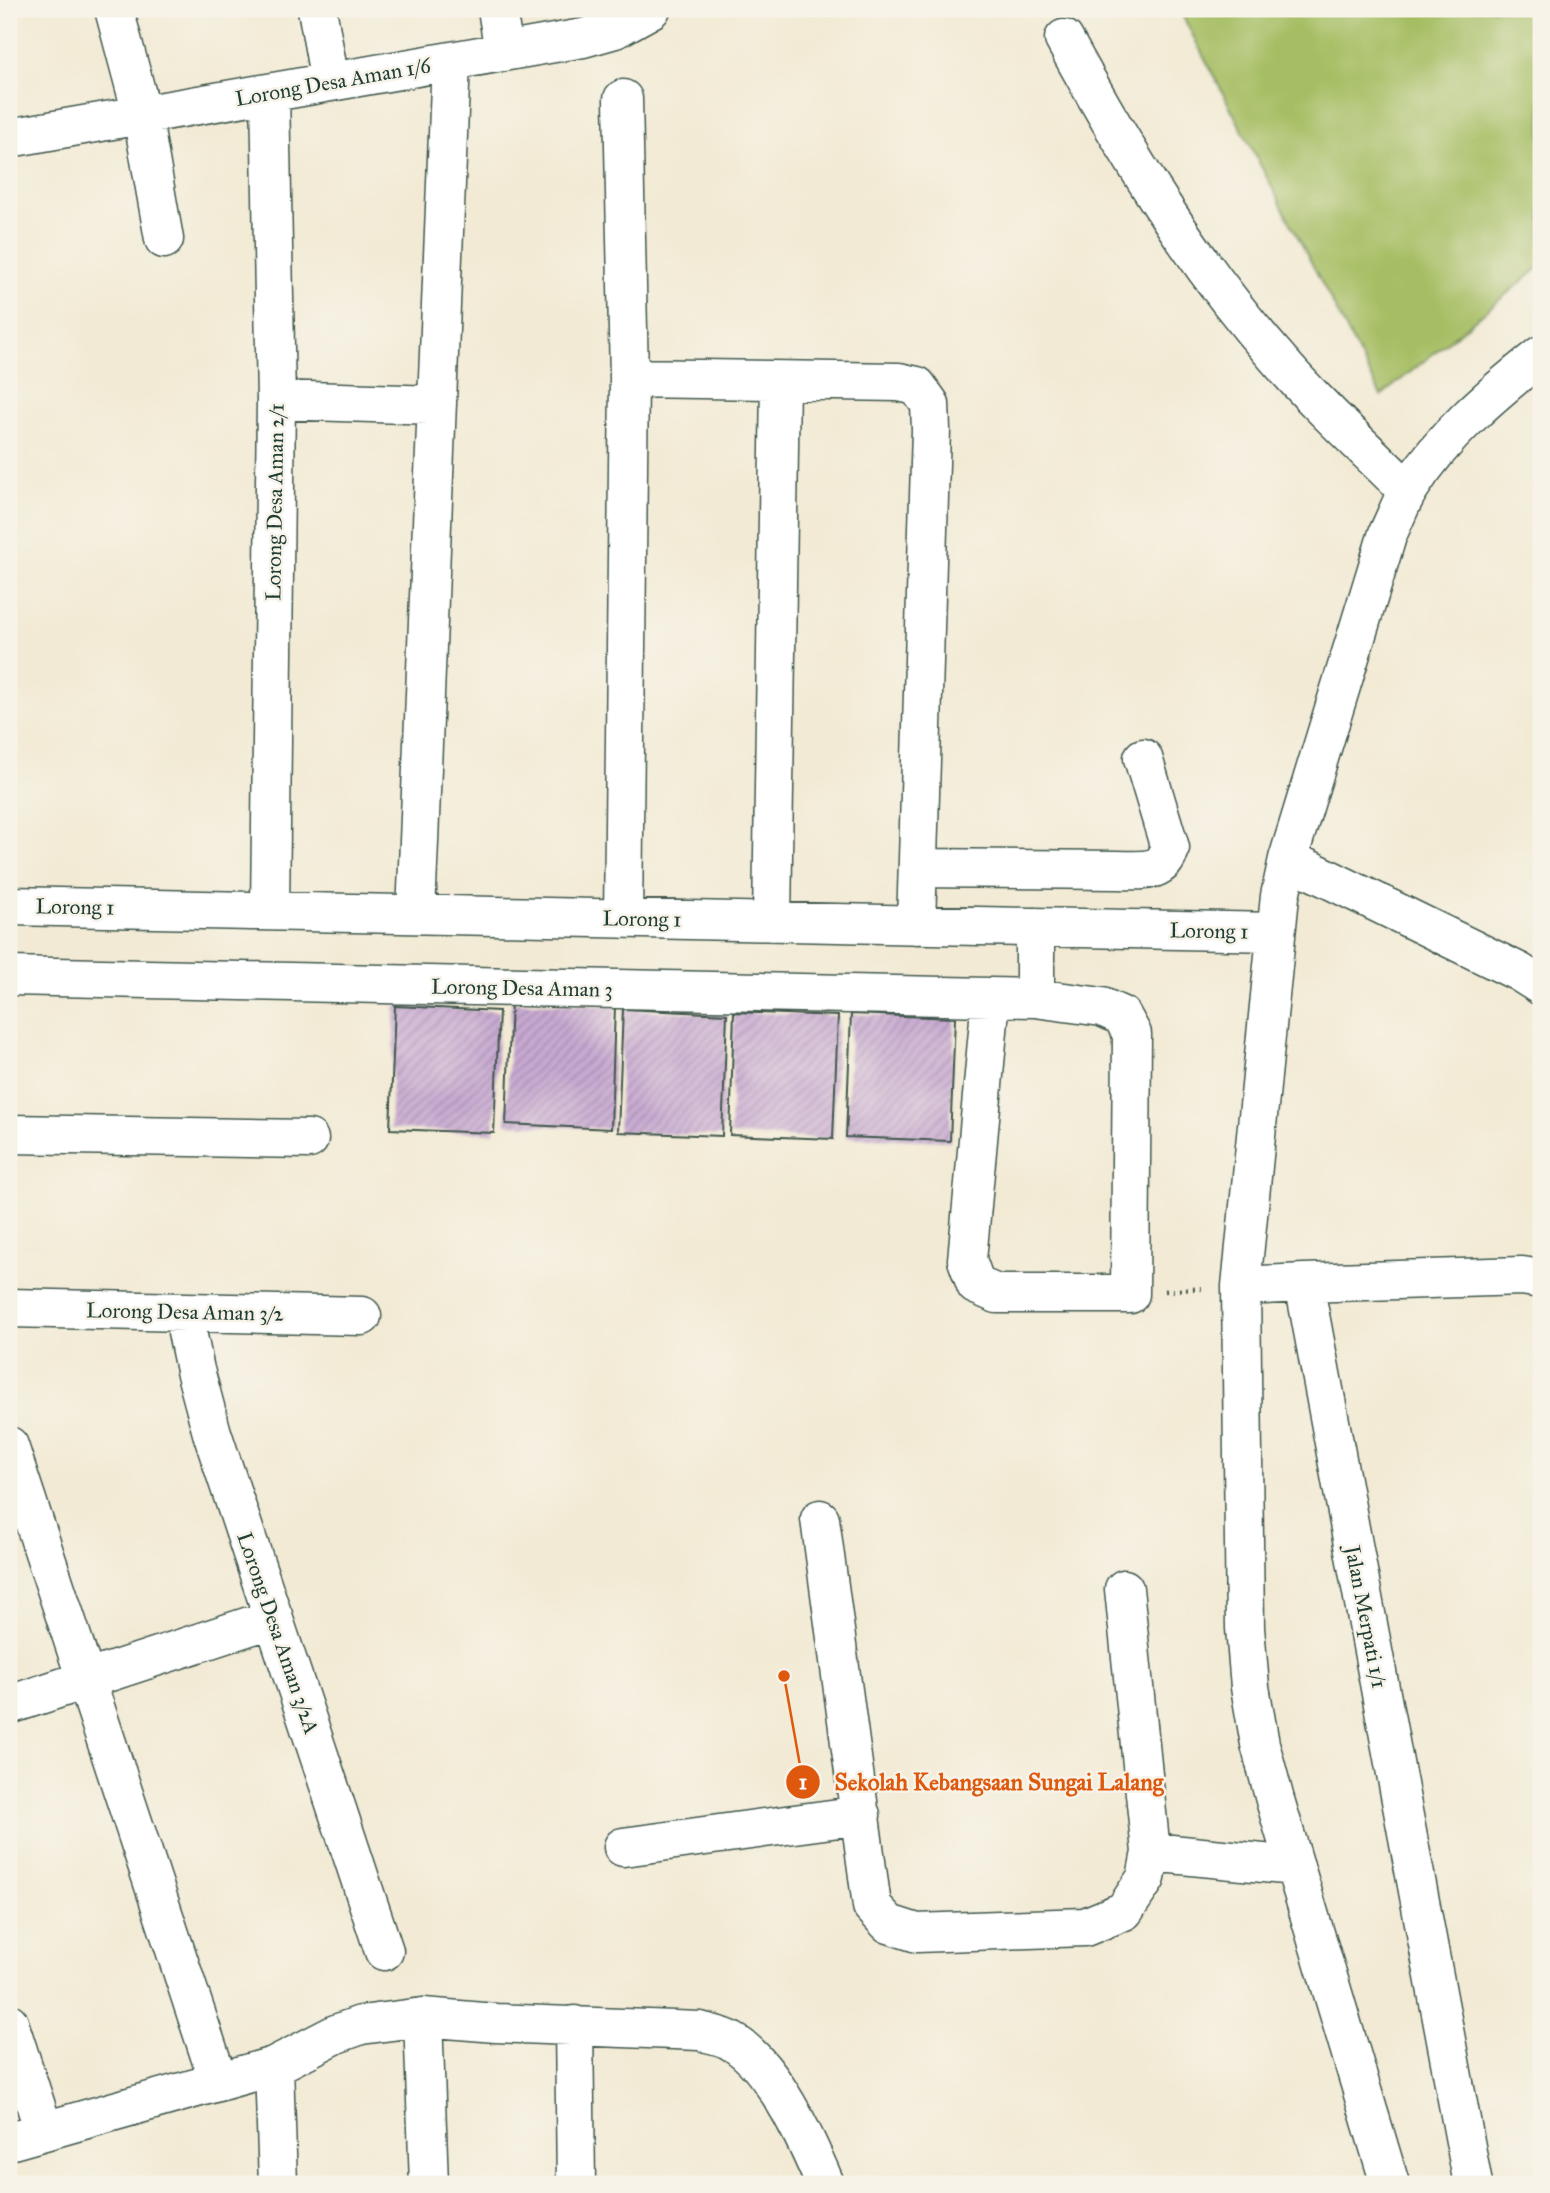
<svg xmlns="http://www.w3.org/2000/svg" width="1550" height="2193" font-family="'IM FELL Great Primer',serif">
  <defs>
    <pattern id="building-hatch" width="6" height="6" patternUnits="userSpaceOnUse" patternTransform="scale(1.75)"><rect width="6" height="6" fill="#c8a9d2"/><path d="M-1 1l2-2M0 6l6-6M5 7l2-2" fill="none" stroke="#a28bab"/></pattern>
  </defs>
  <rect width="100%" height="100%" fill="#f7f3e8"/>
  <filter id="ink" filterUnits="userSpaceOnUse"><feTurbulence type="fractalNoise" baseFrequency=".0143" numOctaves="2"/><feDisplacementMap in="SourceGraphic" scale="14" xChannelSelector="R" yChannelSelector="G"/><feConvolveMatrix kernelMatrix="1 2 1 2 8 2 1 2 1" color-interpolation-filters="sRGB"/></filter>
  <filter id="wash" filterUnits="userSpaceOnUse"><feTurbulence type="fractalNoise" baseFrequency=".00686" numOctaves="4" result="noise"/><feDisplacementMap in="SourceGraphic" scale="28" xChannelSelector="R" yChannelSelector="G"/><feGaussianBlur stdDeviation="1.57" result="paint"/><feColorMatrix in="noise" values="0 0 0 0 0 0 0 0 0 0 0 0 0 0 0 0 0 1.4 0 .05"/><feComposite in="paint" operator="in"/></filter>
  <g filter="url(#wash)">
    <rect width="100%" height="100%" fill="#f2ead4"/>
    <path fill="#a6be64" stroke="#627e4c" stroke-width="2" d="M1179,9h362v257l-160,130z"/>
    <g id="blocks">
      <path fill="url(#building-hatch)" d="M511,1002l104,4 -4,123 -105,-5z
        M395,1006l104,5 -5,122 -104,-4z
        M623,1009l104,5 -5,122 -104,-4z
        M734,1012l104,4 -5,123 -103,-4z
        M851,1014l104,4 -5,123 -104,-4z"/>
    </g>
  </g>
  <g filter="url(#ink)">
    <use href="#blocks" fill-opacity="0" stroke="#3f574c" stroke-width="2"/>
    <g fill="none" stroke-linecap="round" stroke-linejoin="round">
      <defs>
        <path id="minor" d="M114,9l28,105 22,125
          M317,9l13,73
          M497,9l7,43
          M1064,39c61,112 128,223 213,319 40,47 87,89 131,133
          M9,138l574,-100 32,-9 36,-20
          M629,378l270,4 18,4 13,18 1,26 -15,495
          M276,400l161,5
          M1288,859l231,113 22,14
          M918,868l199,2c23,0 47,5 53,-22l-27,-90
          M9,906l1266,26
          M270,911l6,-511 -6,-307
          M416,914l35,-853
          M623,919l6,-541 -6,-279
          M772,922l8,-541
          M9,976l1026,22 67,9 20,9 10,18 -2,260h-133l-21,-9 -9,-25 24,-262
          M1035,998v-71
          M9,1134l300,5
          M1241,1286l63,-3
          M9,1308l353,8
          M183,1312l12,58 17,63 172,518
          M9,1446l209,634
          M820,1519l52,387 17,18 28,9 168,-6 39,-16 22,-33 5,-26 144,14
          M1124,1589l27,263
          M9,1705l265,-87
          M623,1847l238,-32
          M423,2017l6,167
          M9,2023l35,108
          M574,2025l2,159
          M274,2066l4,118
          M9,2141l265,-75 62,-32 25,-9 62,-8 73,6 204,8c10,3 23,5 31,10 42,23 76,100 94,143
          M1390,2184l-115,-384 -15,-56 -10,-57 -5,-59 -4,-342 39,-390 8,-37 100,-326c7,-14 13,-31 21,-44 34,-54 83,-95 132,-134
          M1473,2184l-169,-901 218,-7 19,3"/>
      </defs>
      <use href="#minor" stroke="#3f574c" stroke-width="41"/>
      <path stroke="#3f574c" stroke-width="4.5" stroke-dasharray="2 5" stroke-linecap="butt" d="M1165,1291l41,-3"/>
      <use href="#minor" stroke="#fff" stroke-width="38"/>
    </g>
  </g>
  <g text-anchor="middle" stroke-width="5" stroke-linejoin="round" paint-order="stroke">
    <g font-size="21" fill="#1f3d34" stroke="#f7f3e8">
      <text transform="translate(333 82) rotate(-10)" y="7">Lorong Desa Aman 1/6</text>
      <text transform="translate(275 502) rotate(-89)" y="7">Lorong Desa Aman 2/1</text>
      <text transform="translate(75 907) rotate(1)" y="7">Lorong 1</text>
      <text transform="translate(642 919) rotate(1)" y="7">Lorong 1</text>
      <text transform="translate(1209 931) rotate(1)" y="7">Lorong 1</text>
      <text transform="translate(522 988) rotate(1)" y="7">Lorong Desa Aman 3</text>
      <text transform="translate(185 1312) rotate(1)" y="7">Lorong Desa Aman 3/2</text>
      <text transform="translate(1366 1617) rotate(79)" y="7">Jalan Merpati 1/1</text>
      <text transform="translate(278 1633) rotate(71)" y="7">Lorong Desa Aman 3/2A</text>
    </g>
  </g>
  <path fill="none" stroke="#de580e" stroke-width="2.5" d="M784 1676L803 1782"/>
  <g fill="#de580e" stroke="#f7f3e8" stroke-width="2.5">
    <circle cx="784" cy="1676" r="7"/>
    <circle cx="803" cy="1782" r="18"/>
  </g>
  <g font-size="21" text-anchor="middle" font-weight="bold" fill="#fff">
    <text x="803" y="1789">1</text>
  </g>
  <g font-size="23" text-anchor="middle" font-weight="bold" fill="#de580e" stroke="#f7f3e8" stroke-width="5" stroke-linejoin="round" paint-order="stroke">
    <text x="999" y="1790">Sekolah Kebangsaan Sungai Lalang</text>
  </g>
  <rect width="1550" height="2193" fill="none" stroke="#f7f3e8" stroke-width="35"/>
</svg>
